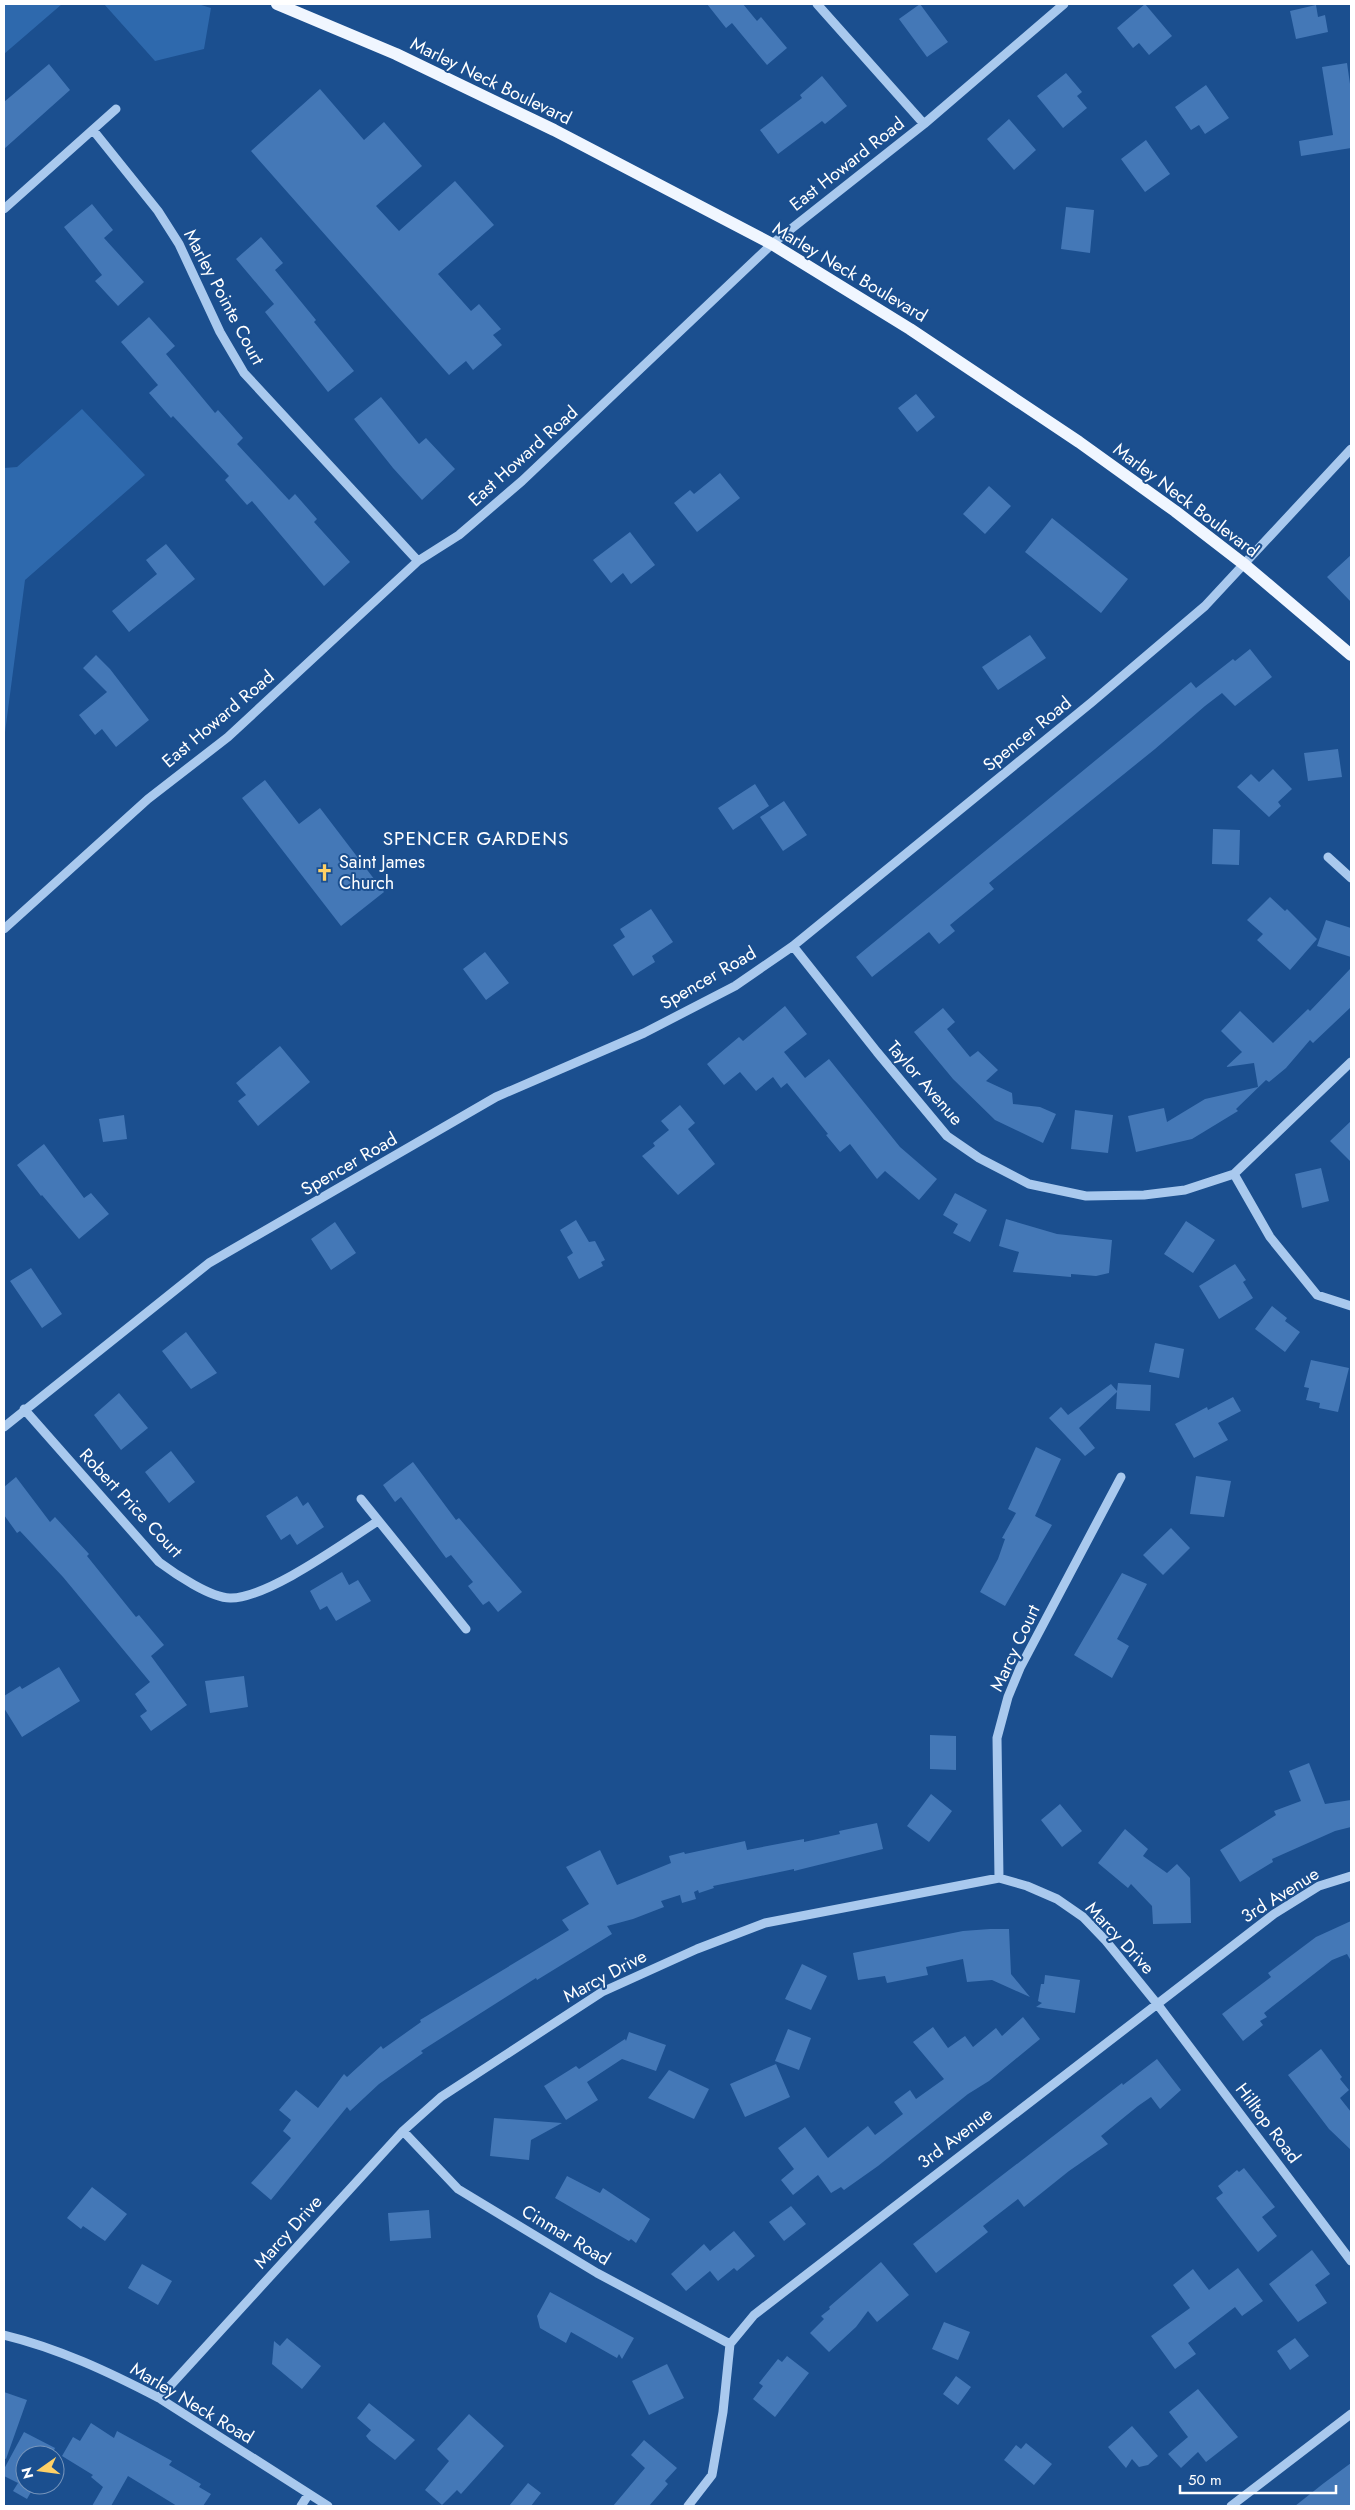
<svg xmlns="http://www.w3.org/2000/svg" width="1355" height="2510" font-family="Jost,sans-serif">
  <rect width="100%" height="100%" fill="#1b4f8f"/>
  <path fill="#2e69ad" d="M4,4h58l-58,50z
    M104,4h94l13,4 -7,41 -49,12z
    M82,409l63,66 -120,105 -21,160v-272l13,-1z"/>
  <path fill="#4478b7" d="M707,4h36l14,17 4,-4 26,31 -20,17 -35,-42 -6,5z
    M920,4l28,38 -21,15 -28,-38z
    M1145,4l27,32 -23,19 -10,-12 -6,5 -16,-20z
    M1316,5l2,12 7,-2 3,17 -32,7 -6,-28z
    M1347,63l4,28v57l-50,8 -2,-15 34,-6 -11,-68z
    M49,64l21,26 -66,59v-47z
    M1066,73l16,19 -5,4 10,12 -24,20 -26,-32z
    M822,76l25,30 -22,18 -3,-3 -44,33 -18,-24 42,-32 -2,-3z
    M1206,85l23,33 -24,16 -6,-9 -8,5 -16,-23z
    M320,89l44,51 20,-18 38,44 -46,40 23,25 56,-50 39,44 -56,49 33,37 8,-7 22,25 -8,6 9,10 -29,25 -7,-9 -17,14 -198,-224z
    M1009,119l27,31 -22,20 -27,-31z
    M1146,140l24,34 -25,18 -24,-33z
    M92,204l21,26 -9,8 40,44 -26,24 -23,-25 7,-6 -38,-48z
    M1066,207l28,3 -4,43 -29,-4z
    M261,237l22,26 -8,7 41,50 -2,2 40,49 -26,21 -63,-80 9,-8 -38,-45z
    M149,317l26,29 -9,8 49,59 3,-3 25,28 -6,6 52,56 6,-6 22,25 -3,3 36,40 -26,24 -72,-85 -5,4 -22,-25 4,-4 -56,-60 -2,2 -22,-25 9,-8 -37,-43z
    M916,394l19,23 -18,15 -19,-24z
    M381,397l38,47 7,-6 29,31 -33,31 -29,-32 -39,-49z
    M720,473l20,25 -43,34 -23,-29 16,-13 4,4z
    M989,486l22,20 -26,28 -22,-20z
    M1052,518l76,61 -27,34 -76,-61z
    M630,532l25,33 -24,19 -8,-11 -12,10 -18,-23z
    M166,544l29,35 -66,53 -17,-21 45,-37 -11,-14z
    M1351,555v47l-24,-25z
    M1030,635l16,23 -48,32 -16,-23z
    M1250,649l22,28 -37,29 -13,-13 -17,13 -50,43 -166,134 5,6 -44,36 5,6 -16,13 -10,-12 -57,45 -16,-20 335,-275 5,6 37,-29 2,2z
    M96,655l14,14 39,51 -33,27 -14,-18 -7,6 -16,-20 28,-23 -24,-24z
    M1338,749l4,28 -34,4 -4,-28z
    M1273,769l19,20 -14,13 3,4 -12,11 -32,-30 14,-13 8,8z
    M265,780l34,44 21,-16 64,84 -43,34 -99,-128z
    M755,784l14,22 -36,24 -15,-22z
    M784,801l23,34 -24,16 -23,-34z
    M1213,829l27,1 -1,35 -27,-1z
    M1270,897l15,14 2,-2 30,30 -27,31 -33,-30 6,-6 -16,-14z
    M651,909l22,33 -21,14 3,6 -22,14 -20,-31 12,-8 -5,-8z
    M1326,920l25,8v29l-34,-11z
    M485,952l24,31 -23,17 -23,-31z
    M1351,968v39l-38,36 -3,-3 -24,28 -17,14 -3,-2 -30,29 2,2 -46,28 -56,13 -8,-36 36,-8 3,14 38,-23 53,-12 -4,-24 -28,4 16,-15 -21,-21 19,-20 33,32 35,-34 2,2z
    M785,1006l22,28 -23,18 21,26 24,-19 71,88 37,32 -18,21 -34,-29 -8,8 -27,-35 -10,8 -14,-17 2,-1 -41,-51 -6,5 -8,-11 -17,14 -16,-19 -16,13 -17,-21 32,-27 4,4z
    M943,1008l12,14 -8,7 23,28 8,-6 20,19 -12,11 26,12 1,11 27,3 16,7 -13,29 -48,-23 -42,-41 -39,-47z
    M280,1046l30,36 -52,44 -20,-25 8,-6 -10,-12z
    M680,1105l15,18 -7,6 27,35 -37,31 -36,-39 13,-10 -2,-3 16,-13 -8,-9z
    M1075,1110l38,5 -5,38 -37,-4z
    M124,1115l3,24 -24,3 -4,-23z
    M1351,1121v41l-21,-21z
    M44,1144l40,54 7,-5 18,21 -30,25 -37,-44 -1,1 -24,-31z
    M1321,1168l8,33 -27,7 -7,-34z
    M955,1193l32,17 -17,32 -17,-9 5,-9 -15,-9z
    M1006,1219l51,15 55,6 -3,33 -13,3 -25,-2v3l-58,-5 6,-20 -20,-6z
    M576,1220l13,22 6,-1 10,19 -4,2 2,4 -24,13 -12,-22 6,-4 -13,-23z
    M1186,1221l29,19 -22,33 -29,-19z
    M335,1222l21,31 -25,17 -20,-31z
    M1235,1264l11,16 -3,2 10,16 -34,21 -20,-33z
    M31,1268l31,46 -20,14 -32,-47z
    M1272,1306l15,12 -2,3 15,11 -15,20 -30,-23z
    M186,1332l31,41 -26,16 -29,-38z
    M1155,1343l29,6 -5,29 -30,-6z
    M1311,1360l38,8 -11,44 -19,-4 1,-5 -14,-3 3,-12 -5,-1z
    M1118,1383l33,2 -1,26 -34,-2 1,-17 -38,36 16,20 -10,8 -36,-38 12,-11 7,8 43,-31 6,7z
    M119,1393l29,35 -27,22 -27,-35z
    M1233,1397l8,14 -23,12 10,17 -34,18 -19,-34 32,-17 1,3z
    M1036,1447l25,12 -26,57 17,9 -47,81 -25,-14 18,-33 7,-20 -3,-1 14,-25 -8,-4z
    M171,1451l24,31 -26,21 -24,-31z
    M413,1462l43,58 3,-2 63,74 -24,20 -9,-11 -6,4 -15,-19 5,-4 -22,-27 -5,3 -45,-61 -6,5 -12,-17z
    M1196,1476l35,5 -7,36 -34,-3z
    M16,1477l34,45 5,-5 34,37 -2,2 49,61 3,-2 25,30 -13,11 36,49 -36,26 -11,-15 7,-5 -12,-17 15,-12 -87,-105 -43,-46 -3,2 -13,-18v-28z
    M297,1496l6,10 5,-4 16,25 -27,18 -7,-11 -9,6 -15,-24z
    M1171,1528l19,20 -27,27 -20,-20z
    M342,1572l7,13 9,-5 13,21 -35,20 -9,-15 -7,4 -10,-19z
    M1122,1573l25,11 -30,55 12,7 -17,32 -38,-23z
    M59,1667l21,34 -58,36 -18,-29v-12l16,-10 2,3z
    M244,1676l4,31 -38,6 -5,-32z
    M930,1735l26,1v34l-26,-1z
    M1309,1763l16,41 26,-4v27l-16,4 -63,28 1,3 -33,20 -20,-32 56,-35 -2,-4 27,-10 -12,-30z
    M931,1794l21,17 -23,31 -22,-16z
    M1060,1804l22,27 -20,16 -21,-27z
    M877,1823l6,26 -89,22v-2l-81,17 1,2 -15,5 -1,-3 -4,2 2,7 -14,4 -2,-8 -19,6 3,6 -31,12 -26,7 5,8 -75,46 -1,-2 -115,73 2,2 -44,31 -29,27 -3,-4 -76,93 -20,-17 40,-45 -8,-7 8,-11 -12,-10 17,-20 22,18 26,-34 3,3 34,-31 2,3 38,-27 -1,-2 149,-90 -7,-10 27,-16 -23,-37 34,-17 17,35 54,-22 -2,-7 15,-4 1,2 60,-13 2,9 57,-11v3l36,-8 -1,-3z
    M1125,1829l23,20 -5,7 24,17 10,-9 13,14 1,45 -38,1 -1,-18 -21,-22 -3,4 -30,-25z
    M1351,1921v40l-4,-7 -15,6 -68,53 3,4 -7,4 3,4 -20,16 -21,-27 49,-37 -3,-4 48,-36z
    M990,1929h19l2,45 19,23 -38,-17 -25,2 -4,-23 -37,8 2,8 -41,8 -2,-7 -27,4 -5,-27 110,-22z
    M802,1964l25,12 -16,34 -26,-11z
    M1045,1975l35,5 -5,33 -39,-6 6,-4 -4,-2 3,-17h3z
    M1023,2017l17,22 -51,42 -21,13 -90,72 -34,24 -3,-3 -10,6 -13,-18 -25,20 -12,-15 13,-11 -16,-21 27,-21 23,31 40,-32 7,9 28,-21 -9,-12 16,-12 6,9 28,-20 -31,-37 20,-15 15,21 17,-12 8,11 23,-19 6,8z
    M788,2029l23,9 -12,32 -24,-9z
    M629,2032l37,13 -10,26 -34,-12 -35,23 11,18 -32,20 -22,-34 32,-20 3,3 46,-30 1,2z
    M1321,2049l21,28 -2,2 9,11 -9,8 11,14v38l-22,-21 -41,-54z
    M1157,2059l24,31 -21,19 -9,-12 -13,9 -37,30 7,8 -39,27 -45,36 -6,-8 -35,27 5,6 -52,41 -23,-29 209,-161 1,2z
    M776,2064l14,33 -45,20 -15,-33z
    M669,2070l40,19 -15,30 -46,-21z
    M494,2118l68,5 -31,17 -2,20 -39,-4z
    M1244,2168l31,39 -13,10 15,19 -19,16 -42,-54 7,-5 -5,-7 19,-16 2,2z
    M567,2176l33,17 3,-5 47,31 -14,24 -5,-4 -2,2 -74,-43z
    M92,2187l35,27 -22,27 -22,-15 -2,3 -14,-11z
    M791,2206l15,18 -22,17 -15,-19z
    M429,2210l2,28 -41,3 -2,-28z
    M734,2231l21,25 -18,15 -3,-3 -16,13 -8,-10 -24,20 -15,-17 33,-30 6,7z
    M1312,2250l18,24 -15,11 12,18 -29,19 -29,-38z
    M881,2262l28,33 -32,27 -9,-11 -12,16 -27,25 -19,-19 14,-14 -3,-3 9,-7 -1,-2z
    M142,2264l30,17 -14,24 -30,-17z
    M1238,2268l25,33 -21,15 -7,-9 -47,36 8,11 -21,15 -24,-33 39,-28 -17,-23 20,-16 16,21z
    M550,2292l84,46 -12,21 -3,-5 -2,4 -46,-26 -5,11 -26,-15 -3,-12z
    M944,2322l26,10 -12,28 -26,-11z
    M287,2338l34,28 -19,23 -30,-25 2,-23 6,5z
    M1295,2338l14,18 -19,14 -13,-19z
    M787,2356l22,17 -34,44 -22,-18 10,-13 -4,-3 19,-24 4,3z
    M667,2364l17,34 -35,17 -17,-34z
    M956,2376l15,11 -13,18 -15,-11z
    M1198,2389l40,48 -32,25 -8,-10 -17,16 -13,-14 20,-17 -19,-25z
    M4,2392l23,8 -21,59 -2,-1z
    M369,2403l46,37 -20,20 -26,-20 -3,-4 5,-6 -14,-12z
    M469,2414l35,32 -43,48 -4,-4 -15,15 -17,-15 24,-29 -12,-12z
    M91,2423l23,15 3,-7 55,30 -3,4 32,19 -2,3 12,7 -8,12h-26l-49,-30 -17,30h-19l11,-19 -12,-10 2,-2 -31,-19 11,-19 7,4z
    M1132,2426l26,30 -10,9 -9,2 -7,-8 -6,9 -18,-21z
    M24,2432l31,16 -3,7h-27v30h10l-8,14 -14,-8 5,-8 -14,-7v-7z
    M644,2440l33,28 -12,13 3,3 -19,22h-36l32,-38 -14,-13z
    M1026,2443l26,21 -18,21 -30,-25 12,-15 5,4z
    M1351,2463v43h-56l29,-23z
    M528,2483l13,10 -10,13h-22z"/>
  <g fill="none" stroke-linecap="round" stroke-linejoin="round">
    <path stroke="#a9c9ee" stroke-width="9" d="M817,4l107,120
      M93,130l65,81 21,33 41,88 24,41 174,188
      M4,209l112,-100
      M1328,857l23,21
      M4,929l144,-130 80,-62 190,-176 41,-26 63,-54 250,-237 152,-120 140,-120
      M793,946l84,106 70,84 32,22 50,26 57,12 58,-1 41,-5 49,-16 117,-112
      M1234,1174l36,63 47,58 34,11
      M24,1409l135,153c16,12 52,36 71,36 37,1 115,-56 148,-77
      M4,1427l205,-164 287,-166 148,-64 91,-47 58,-40 299,-244 113,-96 146,-157
      M361,1499l105,130
      M999,1878l-2,-140 11,-41 12,-29 101,-191
      M403,2131l55,58 139,84 133,71
      M4,2335c54,13 105,37 155,63l169,108
      M159,2398l244,-267 38,-34 161,-105 95,-43 68,-26 234,-45 28,8 30,13 26,18 23,24 52,64 193,256
      M301,2506l7,-11
      M688,2506l24,-31 11,-63 7,-68 24,-29 520,-401 45,-28 32,-10
      M1231,2506l120,-92"/>
    <path stroke="#f0f6ff" stroke-width="12" d="M277,4l119,50 158,76 218,114 138,85 169,113 96,69 70,54 106,90"/>
  </g>
  <defs>
    <symbol id="church-bare" viewBox="-9 -9 18 18"><path d="M-1.2-6h2.4v3.5h3.3v2.4h-3.3V6h-2.4V-.1h-3.3v-2.4h3.3Z" fill="#ffd166" stroke="#1b4f8f" stroke-width="2.5" paint-order="stroke"/></symbol>
  </defs>
  <g fill-rule="evenodd">
    <use href="#church-bare" x="312" y="860" width="25" height="25"/>
  </g>
  <g text-anchor="middle" stroke-width="4" stroke-linejoin="round" paint-order="stroke">
    <g font-size="18" fill="#fff" stroke="#1b4f8f">
      <text transform="translate(491 81) rotate(26)" y="6">Marley Neck Boulevard</text>
      <text transform="translate(847 164) rotate(-38)" y="6">East Howard Road</text>
      <text transform="translate(850 272) rotate(31)" y="6">Marley Neck Boulevard</text>
      <text transform="translate(224 297) rotate(62)" y="6">Marley Pointe Court</text>
      <text transform="translate(523 456) rotate(-42)" y="6">East Howard Road</text>
      <text transform="translate(1186 500) rotate(37)" y="6">Marley Neck Boulevard</text>
      <text transform="translate(218 719) rotate(-40)" y="6">East Howard Road</text>
      <text transform="translate(1027 734) rotate(-39)" y="6">Spencer Road</text>
      <text transform="translate(708 978) rotate(-30)" y="6">Spencer Road</text>
      <text transform="translate(925 1083) rotate(49)" y="6">Taylor Avenue</text>
      <text transform="translate(349 1164) rotate(-30)" y="6">Spencer Road</text>
      <text transform="translate(131 1503) rotate(47)" y="6">Robert Price Court</text>
      <text transform="translate(1015 1648) rotate(-65)" y="6">Marcy Court</text>
      <text transform="translate(1280 1895) rotate(-32)" y="6">3rd Avenue</text>
      <text transform="translate(1120 1938) rotate(47)" y="6">Marcy Drive</text>
      <text transform="translate(605 1976) rotate(-28)" y="6">Marcy Drive</text>
      <text transform="translate(1268 2123) rotate(53)" y="6">Hilltop Road</text>
      <text transform="translate(955 2138) rotate(-37)" y="6">3rd Avenue</text>
      <text transform="translate(288 2232) rotate(-48)" y="6">Marcy Drive</text>
      <text transform="translate(566 2235) rotate(31)" y="6">Cinmar Road</text>
      <text transform="translate(192 2403) rotate(31)" y="6">Marley Neck Road</text>
    </g>
    <g font-size="18" fill="#fff" stroke="#1b4f8f" text-anchor="start">
      <text x="339" y="868">Saint James<tspan x="339" dy="21">Church</tspan></text>
    </g>
    <g font-size="19" letter-spacing="1" fill="#fff" stroke="#1b4f8f">
      <text x="476" y="845">SPENCER GARDENS</text>
    </g>
  </g>
  <rect width="1355" height="2510" fill="none" stroke="#ffffff" stroke-width="10"/>
  <g transform="translate(40 2470) rotate(256)"><circle r="24" fill="#1b4f8f" stroke="#7695bc"/>
  <path d="M0-4L9 19L0 12L-9 19Z" fill="#ffd166"/>
  <text y="-8" font-size="14" font-weight="bold" text-anchor="middle" fill="#ffffff">N</text>
  </g>
  <path d="M1180 2485v8h156v-8" fill="none" stroke="#ffffff" stroke-width="2.5"/>
  <text x="1188" y="2485" font-size="15" fill="#ffffff" stroke="#1b4f8f" stroke-width="4" paint-order="stroke">50 m</text>
</svg>
